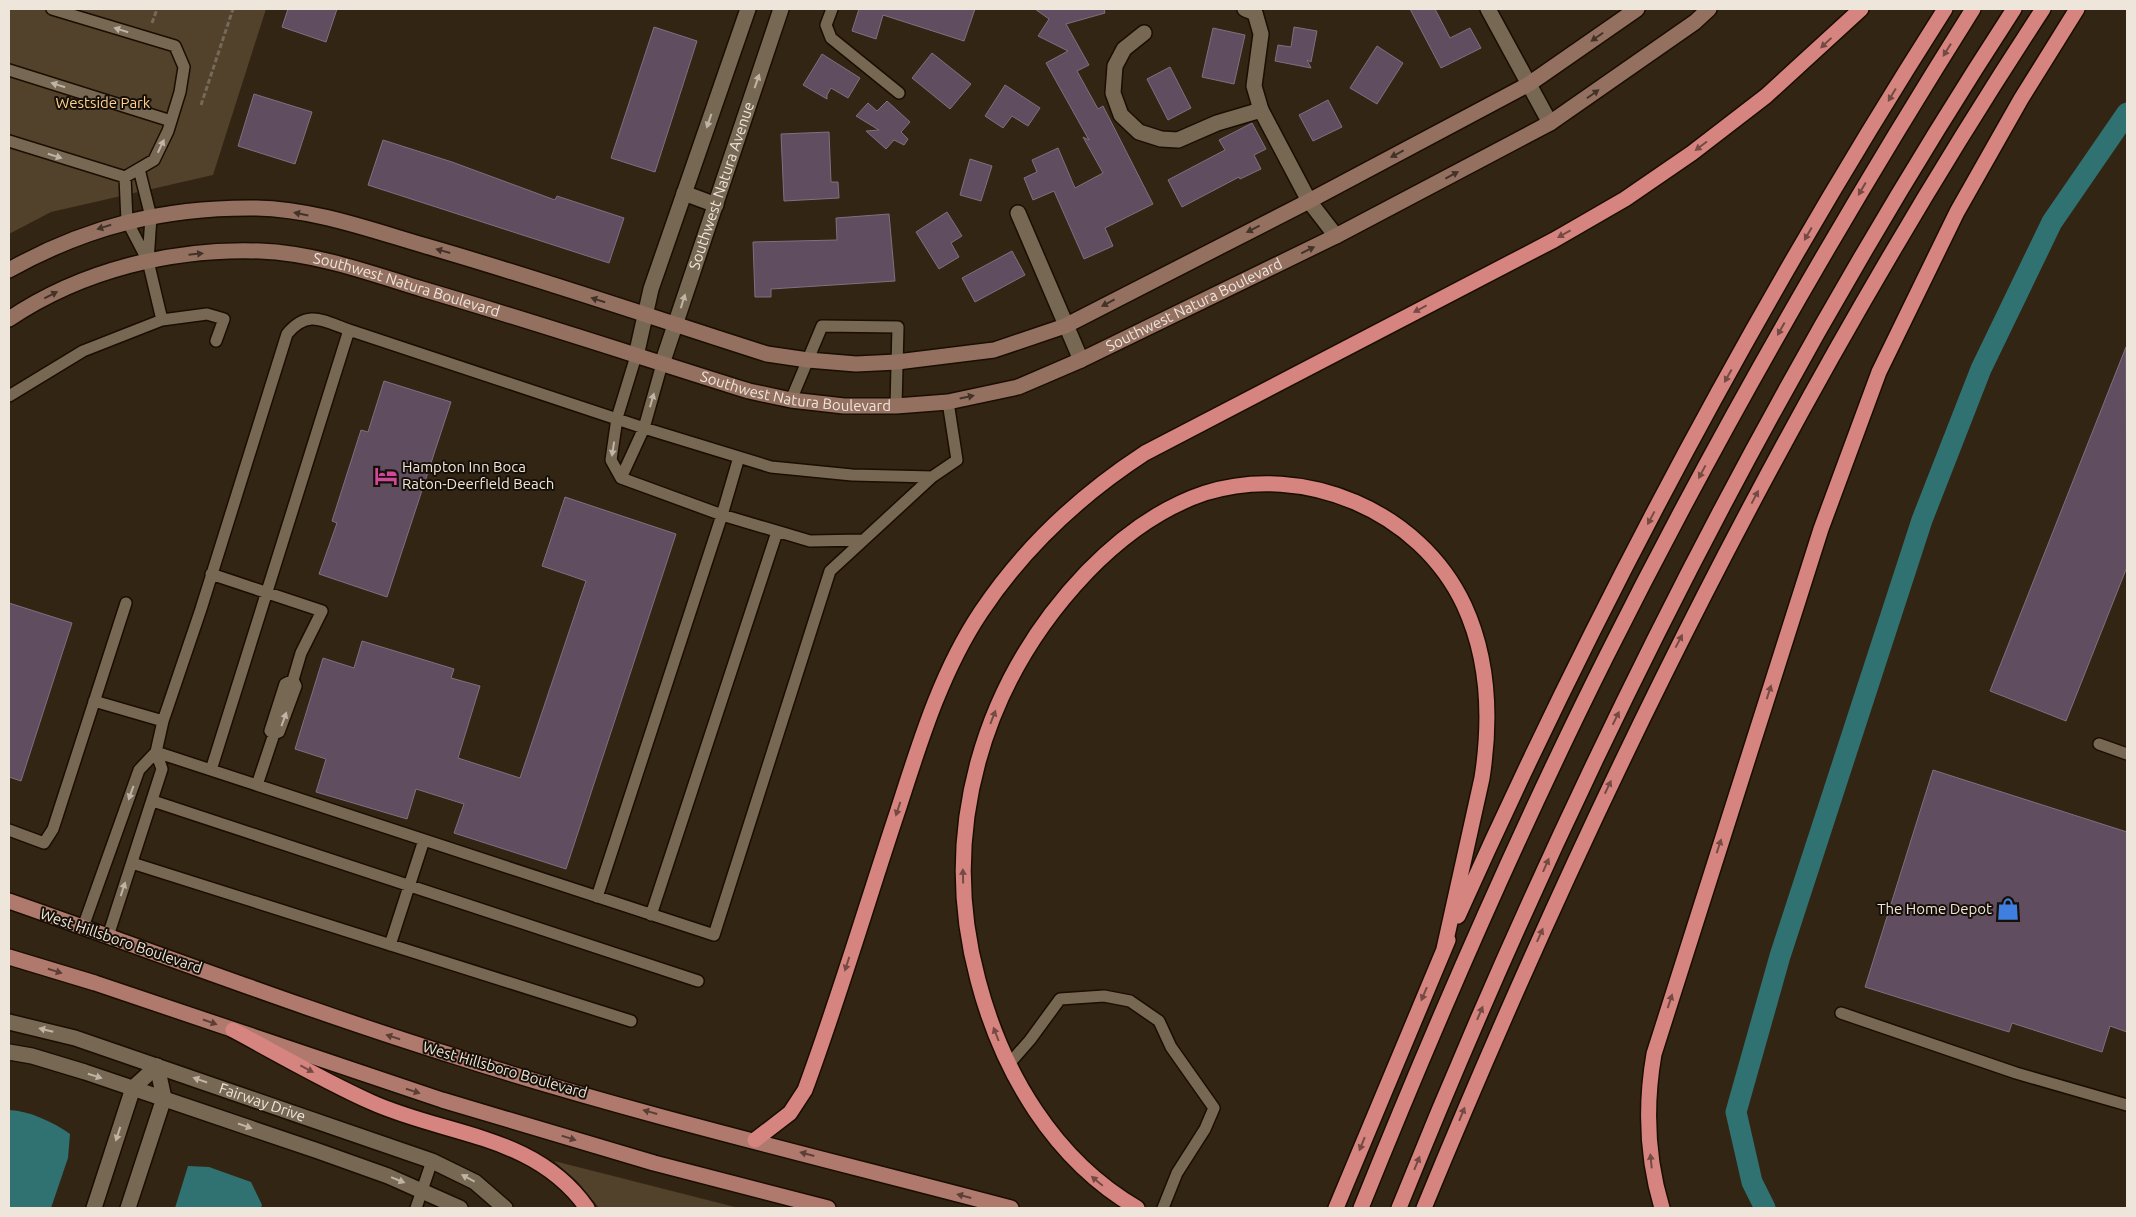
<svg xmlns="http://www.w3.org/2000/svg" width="2136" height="1217" font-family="Ubuntu,sans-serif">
  <rect width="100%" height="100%" fill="#332513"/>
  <path fill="#52412b" d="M9,9h257l-53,166 -162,37 -42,22z
    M554,1161l185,47h-140l-22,-27z"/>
  <path fill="#307272" d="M9,1110c21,1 44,12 61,24l-2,24 -17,50h-42z
    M188,1166l21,1 42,15 11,23 -1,3h-86z"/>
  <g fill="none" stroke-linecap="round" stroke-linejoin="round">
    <path stroke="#307272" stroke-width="21" d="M1765,1208l-13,-26 -16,-70 44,-156 142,-436 59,-151 71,-147 75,-109"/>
  </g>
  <path fill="#604e60" stroke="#816e81" d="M288,9h49l-11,33 -44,-15z
    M859,9h116l-11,32 -81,-26 -7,24 -24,-8z
    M1035,9h69l1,4 -39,11 23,41 -12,6 21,38 5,-3 50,98 -48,24 8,18 -29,13 -30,-68 -21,9 -9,-22 13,-6 -5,-12 26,-12 17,40 28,-15 -20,-36 6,3 -43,-77 22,-12 -30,-15 11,-17z
    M1410,9h25l15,29 20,-10 11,20 -40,20z
    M654,27l43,14 -42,131 -44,-14z
    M1294,27l23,4 -6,31 -4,-2 4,8 -36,-7 3,-16 13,2z
    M1213,28l32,7 -11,49 -32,-7z
    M1377,46l26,17 -26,41 -27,-16z
    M932,53l39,31 -21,25 -38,-31z
    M822,54l38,24 -12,20 -17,-10 -4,7v4l-24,-14z
    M1170,67l21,41 -23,12 -21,-41z
    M1005,85l35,23 -12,18 -16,-10 -9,12 -18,-12z
    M254,94l58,18 -17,52 -57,-18z
    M1328,100l14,27 -29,14 -14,-26z
    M887,101l23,21 -9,10 7,7 -4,6 -10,-5 -8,9 -20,-18 13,-1 -23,-14 12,-13 9,8z
    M1252,123l14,26 -12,6 7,14 -21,10 -1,-2 -57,30 -14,-27 57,-30 -6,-10z
    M829,132l2,50h7l1,16 -55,3 -3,-67z
    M383,140l69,22 103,38 2,-4 67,22 -15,45 -241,-78z
    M970,159l22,7 -11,35 -21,-6z
    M947,212l15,24 -11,7 8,14 -20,12 -23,-37z
    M889,214l6,67 -124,8v8h-16l-2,-55 84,-2 -1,-22z
    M1012,251l13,24 -50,27 -13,-24z
    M2126,347l1,220 -61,154 -76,-30z
    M384,381l67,21 -64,195 -68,-23 18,-51 -5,-2 29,-91 7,2z
    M565,497l111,37 -110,335 -112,-36 10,-29 -48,-15 -9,30 -91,-27 10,-33 -31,-10 28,-91 31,10 8,-27 92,28 -3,9 29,8 -22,72 62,20 66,-197 -44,-15z
    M9,603l63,20 -51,158 -12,-4z
    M1933,770l194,62v200l-17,-6 -8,26 -90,-29 -3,9 -144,-45z"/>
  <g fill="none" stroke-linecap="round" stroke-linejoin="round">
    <defs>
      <path id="lane" d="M832,9l-6,16 5,13 68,55
        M9,70l162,51
        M9,141l116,36 29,-17 14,-29 12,-39 4,-25 -9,-21 -123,-37
        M139,169l12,48 -3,44
        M125,177l2,44 21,40 14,59 45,-6 17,5 -8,22
        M349,330l295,98 127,39 81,8 80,2
        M9,396l74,-45 79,-31
        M791,400l31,-74 76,1 -2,79
        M739,457l-17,58 88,26 53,-1
        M621,478l23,-50 18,-64
        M211,574l111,37 -21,42 -8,27 3,6 -17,46 -5,2 -4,-3 15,-47 8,-4
        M94,701l69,20
        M2099,744l28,10
        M156,752l558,183 116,-364 102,-94 25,-17 -9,-58
        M257,785l17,-51
        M153,801l545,180
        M9,830l35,13 9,-14 73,-226
        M132,863l499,158
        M597,897l125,-382 -101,-37 -10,-18 6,-42 19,-62
        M651,915l126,-383
        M83,927l56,-157 17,-18 7,-31 38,-112 86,-275c21,-25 36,-13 62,-4l-138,440
        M108,936l54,-167 -6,-17
        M390,945l34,-105
        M1841,1013l175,60 111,32
        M1009,1064l21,-24 30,-41 44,-3 26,5 29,20 12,26 43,61 -9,21 -28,44 -14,35
        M416,1208l16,-47"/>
      <g id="street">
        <path d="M1245,9l10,4 6,21 -7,52 7,24 48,91 27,35"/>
        <path d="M1488,9l62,114"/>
        <path d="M1144,33l-20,16 -9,17 -2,27 8,22 18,17 22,7 17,1 39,-17 44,-13"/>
        <path d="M684,193l32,12"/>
        <path d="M1018,213l63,147"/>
        <path d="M636,356l15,-67 97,-280"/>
        <path id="s1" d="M662,364l119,-355"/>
        <path id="s2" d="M9,1022l66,16 357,123 43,21 30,26"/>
        <path d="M9,1052l23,4 53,16 233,79 70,25 72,32"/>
        <path d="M133,1088l24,-22"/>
        <path d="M94,1208l39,-120"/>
        <path d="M128,1208l36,-110 -7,-32"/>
      </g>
      <g id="secondary">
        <path d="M9,270c79,-44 156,-63 247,-62 58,1 115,22 170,38 115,33 228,72 341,108l41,6 48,4 41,-2 97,-12 71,-24 244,-125 220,-117 108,-75"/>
        <path id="s3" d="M9,319c73,-49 163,-71 251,-68 55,2 110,22 162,38 110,32 218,68 327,102l42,9 53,6h52l52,-4 70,-15 63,-27 255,-124 214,-113 145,-101 14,-13"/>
      </g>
      <path id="primary" d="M9,901c149,52 297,109 448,156 182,58 369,102 554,151
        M9,957l86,26 347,117 212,63 174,45"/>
      <path id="highway" d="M1458,916c140,-313 303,-618 487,-907
        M233,1030c45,24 91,51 138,72 75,34 164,32 216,106
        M755,1140l35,-27 15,-23c34,-92 62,-187 93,-280 22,-68 43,-138 83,-198 44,-66 98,-116 164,-159l409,-213 71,-41 67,-46 74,-57 95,-87
        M1137,1208c-83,-48 -135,-136 -159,-228 -40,-148 4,-298 109,-408 33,-34 73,-64 118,-79 99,-31 215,18 259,112 25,54 27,115 18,173l-38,171
        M1336,1208l112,-268
        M1361,1208c75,-186 155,-371 245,-551 111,-222 235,-438 367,-648
        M1399,1208c168,-417 370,-822 615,-1199
        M1424,1208c172,-418 371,-820 619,-1199
        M1662,1208c-15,-50 -17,-102 -8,-154l167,-525 58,-157 78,-160 64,-113 56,-90"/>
    </defs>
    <use href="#lane" stroke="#1a0e00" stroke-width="14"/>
    <use href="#street" stroke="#1a0e00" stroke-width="18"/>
    <use href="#secondary" stroke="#1a0e00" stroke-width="18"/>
    <use href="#primary" stroke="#1a0e00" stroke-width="18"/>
    <use href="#highway" stroke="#1a0e00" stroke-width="18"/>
    <path stroke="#75695a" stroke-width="3" stroke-dasharray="5 2.5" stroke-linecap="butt" d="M152,23l5,-14
      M201,105l32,-96"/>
    <use href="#lane" stroke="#776854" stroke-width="11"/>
    <use href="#street" stroke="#776854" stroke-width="15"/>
    <use href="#secondary" stroke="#947061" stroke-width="15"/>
    <use href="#primary" stroke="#b0796e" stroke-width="15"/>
    <use href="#highway" stroke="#d68480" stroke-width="15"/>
  </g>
  <defs><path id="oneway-solid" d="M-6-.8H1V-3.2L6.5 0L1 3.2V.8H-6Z" transform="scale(1.25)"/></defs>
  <g fill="#bfb4a5">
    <use href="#oneway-solid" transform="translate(121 30) rotate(-163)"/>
    <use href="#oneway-solid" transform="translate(757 81) rotate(-71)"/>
    <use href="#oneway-solid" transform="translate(58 85) rotate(-163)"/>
    <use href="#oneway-solid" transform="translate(709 121) rotate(109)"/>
    <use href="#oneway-solid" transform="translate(161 146) rotate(-65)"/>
    <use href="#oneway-solid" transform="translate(55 156) rotate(17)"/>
    <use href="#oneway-solid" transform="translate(683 301) rotate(-73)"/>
    <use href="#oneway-solid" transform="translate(652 400) rotate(-74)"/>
    <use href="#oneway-solid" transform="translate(613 449) rotate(99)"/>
    <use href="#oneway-solid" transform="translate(284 719) rotate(-70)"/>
    <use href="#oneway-solid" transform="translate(131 793) rotate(110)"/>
    <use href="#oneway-solid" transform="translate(123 889) rotate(-72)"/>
    <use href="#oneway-solid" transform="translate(46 1030) rotate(-166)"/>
    <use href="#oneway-solid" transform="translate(95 1076) rotate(18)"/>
    <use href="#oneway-solid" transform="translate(200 1080) rotate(-161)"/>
    <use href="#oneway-solid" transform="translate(245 1126) rotate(19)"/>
    <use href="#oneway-solid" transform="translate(118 1134) rotate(108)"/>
    <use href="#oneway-solid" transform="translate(468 1178) rotate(-152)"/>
    <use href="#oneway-solid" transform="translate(398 1180) rotate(22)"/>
  </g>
  <g fill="#423227">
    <use href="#oneway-solid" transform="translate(1597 37) rotate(145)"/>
    <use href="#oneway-solid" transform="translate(1593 94) rotate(-35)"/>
    <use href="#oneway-solid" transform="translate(1397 154) rotate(152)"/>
    <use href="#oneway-solid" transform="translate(1452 175) rotate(-28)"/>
    <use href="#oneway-solid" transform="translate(301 214) rotate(-168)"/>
    <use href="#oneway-solid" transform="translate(104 227) rotate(163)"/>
    <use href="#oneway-solid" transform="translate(1253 229) rotate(153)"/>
    <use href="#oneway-solid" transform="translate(1308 250) rotate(-26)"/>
    <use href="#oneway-solid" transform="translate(443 251) rotate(-164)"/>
    <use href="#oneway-solid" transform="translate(196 254) rotate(-6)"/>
    <use href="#oneway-solid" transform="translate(51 295) rotate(-27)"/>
    <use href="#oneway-solid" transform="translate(598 300) rotate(-162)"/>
    <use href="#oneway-solid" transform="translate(1108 303) rotate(152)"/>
    <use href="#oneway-solid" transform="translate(967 397) rotate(-12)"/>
  </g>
  <g fill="#764a44">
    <use href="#oneway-solid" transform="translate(1826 43) rotate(137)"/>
    <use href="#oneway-solid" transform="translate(1947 50) rotate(122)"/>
    <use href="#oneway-solid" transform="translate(1892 95) rotate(121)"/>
    <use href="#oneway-solid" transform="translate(1701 146) rotate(143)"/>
    <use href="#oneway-solid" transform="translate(1862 189) rotate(120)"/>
    <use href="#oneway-solid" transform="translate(1564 234) rotate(151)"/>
    <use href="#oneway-solid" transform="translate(1808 234) rotate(120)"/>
    <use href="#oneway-solid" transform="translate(1420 309) rotate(152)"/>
    <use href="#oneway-solid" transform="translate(1781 329) rotate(119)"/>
    <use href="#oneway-solid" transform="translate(1728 376) rotate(119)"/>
    <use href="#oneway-solid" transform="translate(1702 472) rotate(118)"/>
    <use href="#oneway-solid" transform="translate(1755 497) rotate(-62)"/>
    <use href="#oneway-solid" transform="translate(1651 518) rotate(118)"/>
    <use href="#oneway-solid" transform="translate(1679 641) rotate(-62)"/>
    <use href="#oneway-solid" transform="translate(1769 692) rotate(-72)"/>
    <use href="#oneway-solid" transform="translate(993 717) rotate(-69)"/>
    <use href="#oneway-solid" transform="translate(1616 718) rotate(-64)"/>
    <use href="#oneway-solid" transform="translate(1608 787) rotate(-65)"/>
    <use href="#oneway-solid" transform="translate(898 809) rotate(108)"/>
    <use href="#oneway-solid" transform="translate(1719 846) rotate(-72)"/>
    <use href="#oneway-solid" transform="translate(1546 865) rotate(-66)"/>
    <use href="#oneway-solid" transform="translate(963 876) rotate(-91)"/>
    <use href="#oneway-solid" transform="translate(1540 935) rotate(-66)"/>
    <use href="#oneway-solid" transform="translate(847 964) rotate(108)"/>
    <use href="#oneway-solid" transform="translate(1424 994) rotate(113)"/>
    <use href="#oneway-solid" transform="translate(1670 1001) rotate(-72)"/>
    <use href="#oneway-solid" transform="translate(1480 1013) rotate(-67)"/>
    <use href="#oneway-solid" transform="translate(996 1034) rotate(-111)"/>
    <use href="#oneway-solid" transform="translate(307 1069) rotate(28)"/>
    <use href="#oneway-solid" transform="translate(1462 1114) rotate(-68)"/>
    <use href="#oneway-solid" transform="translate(1362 1144) rotate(112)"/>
    <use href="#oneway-solid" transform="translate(1651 1161) rotate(-96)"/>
    <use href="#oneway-solid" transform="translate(1417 1163) rotate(-68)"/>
    <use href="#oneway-solid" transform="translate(1097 1181) rotate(-140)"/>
  </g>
  <g fill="#5b3f36">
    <use href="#oneway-solid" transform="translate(55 971) rotate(17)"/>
    <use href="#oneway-solid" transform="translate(210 1022) rotate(19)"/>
    <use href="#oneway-solid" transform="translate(393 1037) rotate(-162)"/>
    <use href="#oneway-solid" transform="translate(413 1091) rotate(18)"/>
    <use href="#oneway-solid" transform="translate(650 1112) rotate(-164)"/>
    <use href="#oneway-solid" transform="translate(569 1138) rotate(17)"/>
    <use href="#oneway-solid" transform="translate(807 1154) rotate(-165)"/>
    <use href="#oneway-solid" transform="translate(964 1196) rotate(-165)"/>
  </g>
  <defs>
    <symbol id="hotel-bare" viewBox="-9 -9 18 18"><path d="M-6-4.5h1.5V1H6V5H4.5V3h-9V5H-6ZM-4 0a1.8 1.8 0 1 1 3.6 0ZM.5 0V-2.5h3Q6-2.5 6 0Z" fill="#d1479c" stroke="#161008" stroke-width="2.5" paint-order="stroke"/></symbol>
    <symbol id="shop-bare" viewBox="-9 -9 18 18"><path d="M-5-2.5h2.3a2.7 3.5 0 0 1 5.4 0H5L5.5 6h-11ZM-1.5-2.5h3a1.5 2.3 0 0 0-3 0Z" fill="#3f7fe0" stroke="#161008" stroke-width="2.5" paint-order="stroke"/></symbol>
  </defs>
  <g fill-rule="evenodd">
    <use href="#hotel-bare" x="370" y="460" width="32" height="32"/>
    <use href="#shop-bare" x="1992" y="893" width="32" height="32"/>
  </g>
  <g text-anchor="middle" stroke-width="4" stroke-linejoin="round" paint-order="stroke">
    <g font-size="15" fill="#ffd090" stroke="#161008">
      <text x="103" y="108">Westside Park</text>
    </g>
    <g font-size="15" fill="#efe6db" stroke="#161008">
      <text dy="5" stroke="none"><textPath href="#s1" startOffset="188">Southwest Natura Avenue</textPath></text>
      <text dy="5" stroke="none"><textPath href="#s3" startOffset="415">Southwest Natura Boulevard</textPath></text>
      <text dy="5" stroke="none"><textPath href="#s3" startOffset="1240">Southwest Natura Boulevard</textPath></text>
      <text dy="5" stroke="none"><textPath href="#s3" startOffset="820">Southwest Natura Boulevard</textPath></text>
      <text transform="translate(121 941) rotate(19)" y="5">West Hillsboro Boulevard</text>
      <text transform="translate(505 1070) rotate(16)" y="5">West Hillsboro Boulevard</text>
      <text dy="5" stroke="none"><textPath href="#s2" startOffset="266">Fairway Drive</textPath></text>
    </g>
    <g font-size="15" fill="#efe6db" stroke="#161008" text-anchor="start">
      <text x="402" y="472">Hampton Inn Boca<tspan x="402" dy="17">Raton-Deerfield Beach</tspan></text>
      <text x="1992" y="914" text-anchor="end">The Home Depot</text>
    </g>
  </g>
  <rect width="2136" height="1217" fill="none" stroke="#efe6db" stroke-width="20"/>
</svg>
